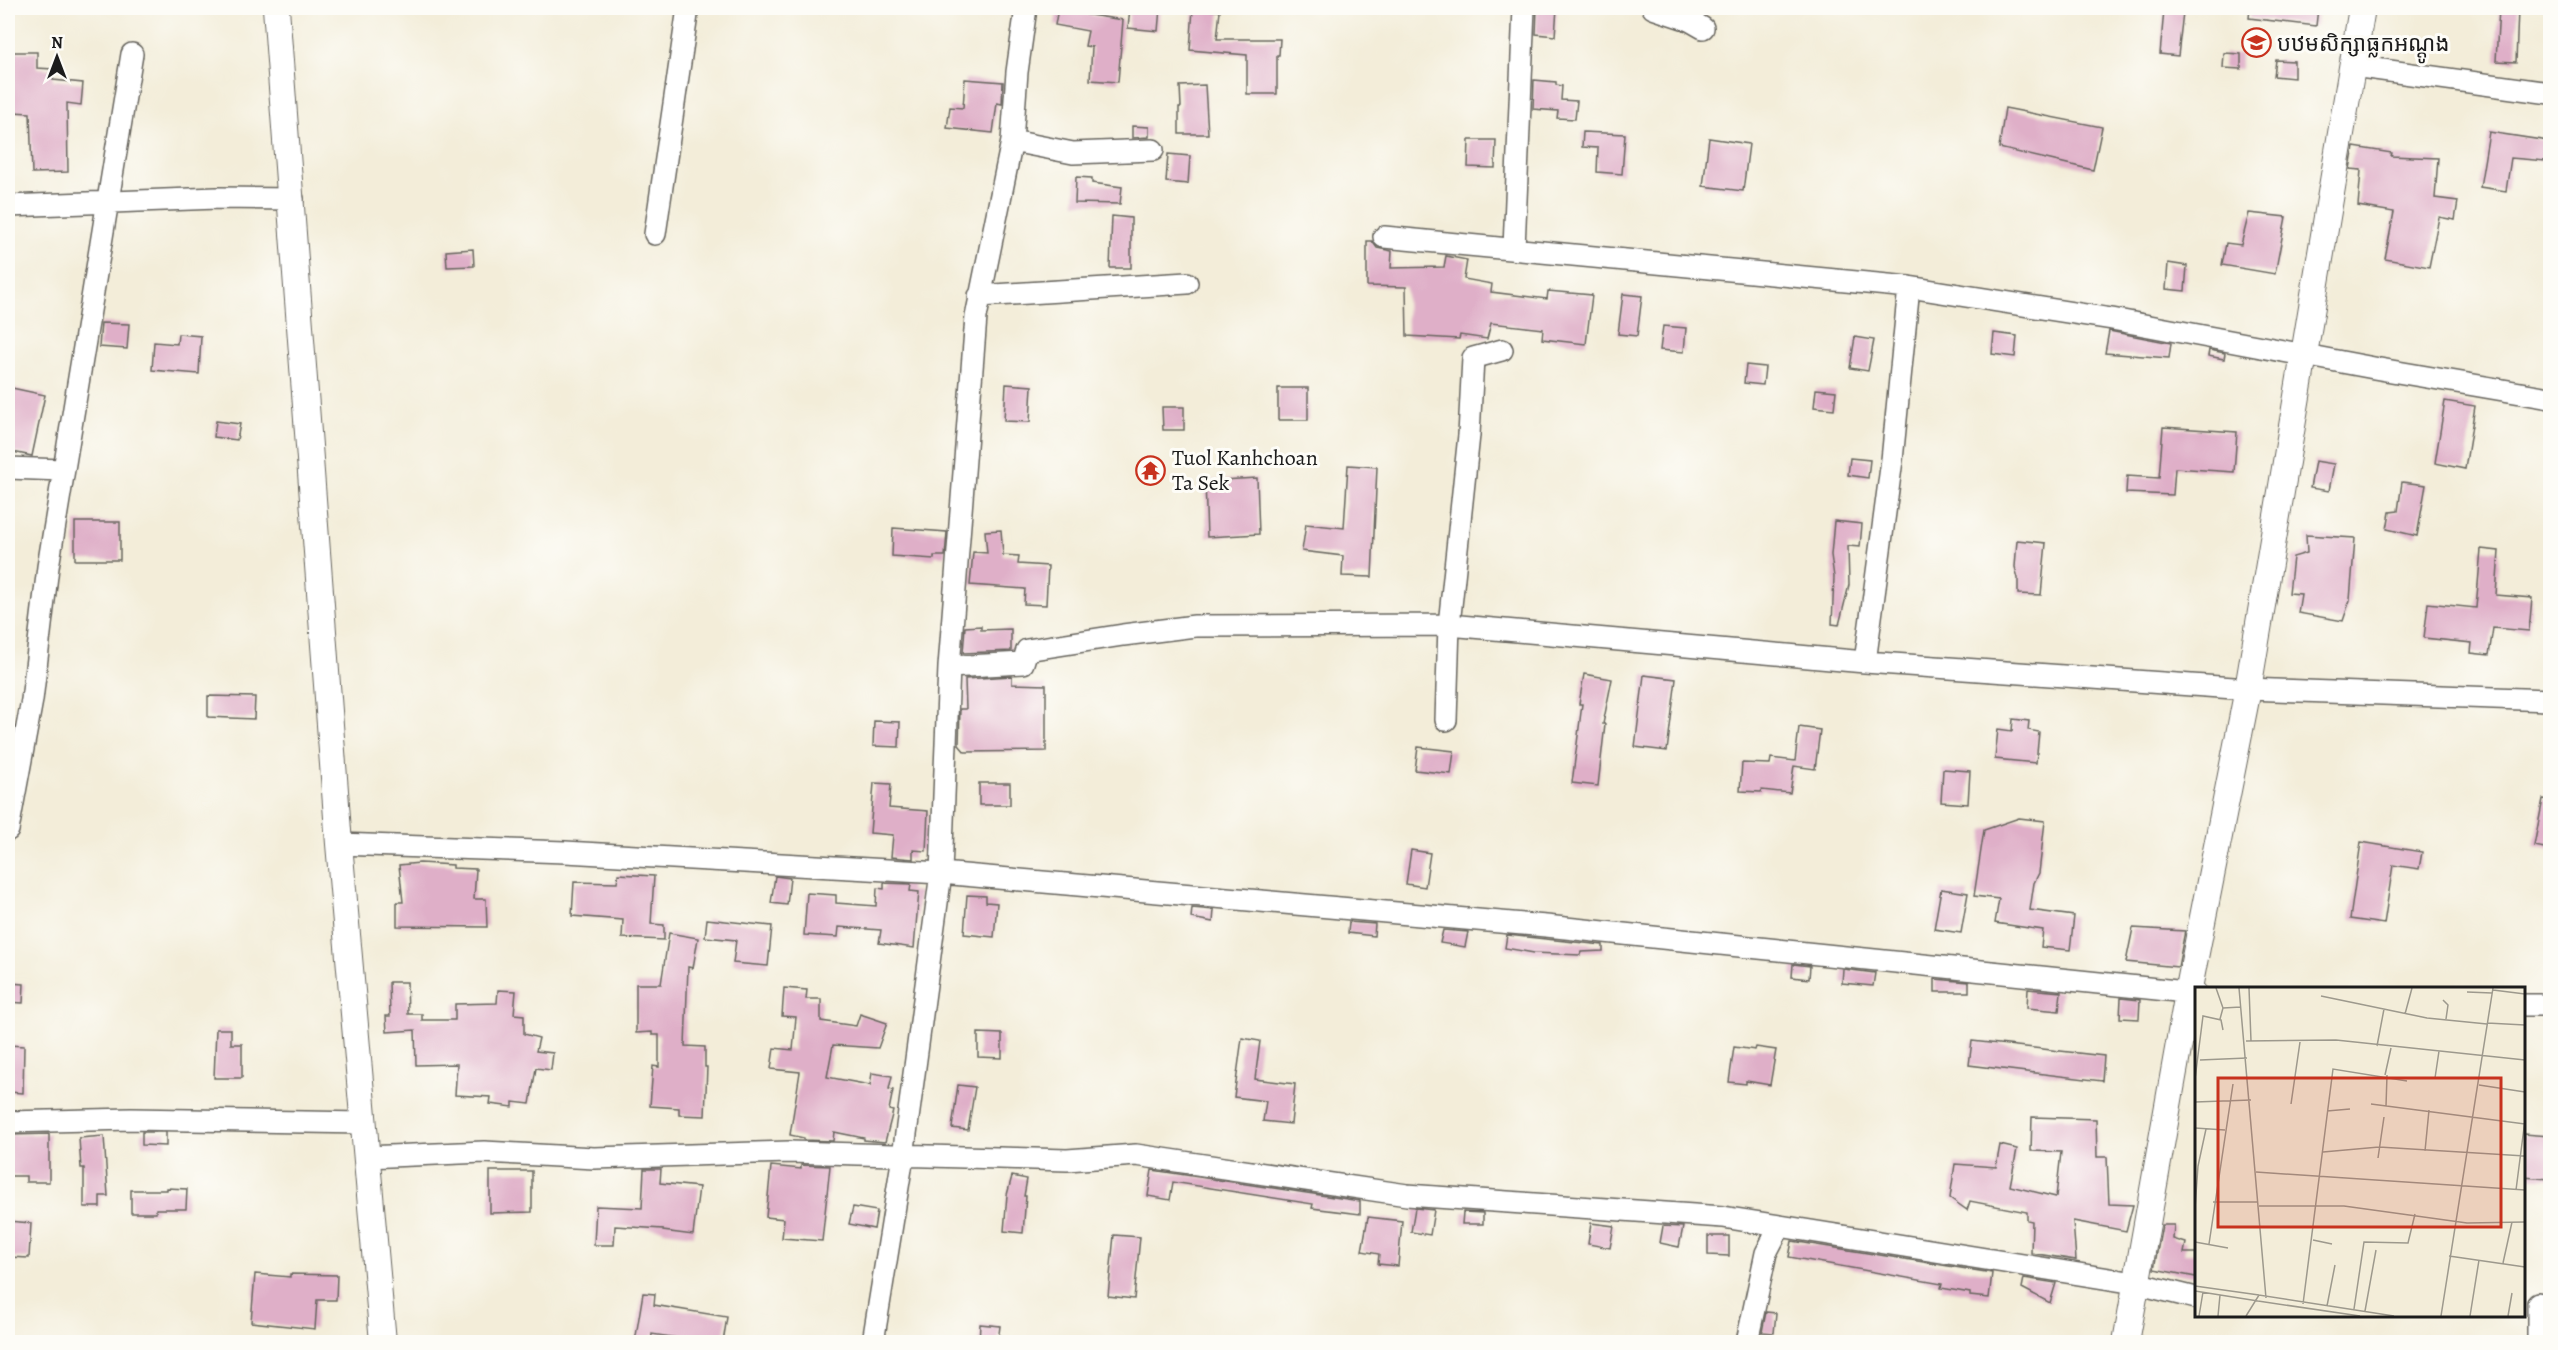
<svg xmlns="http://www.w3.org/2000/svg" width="2558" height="1350" font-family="Alegreya,'Noto Sans Khmer',serif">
  <rect width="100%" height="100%" fill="#fdfcf7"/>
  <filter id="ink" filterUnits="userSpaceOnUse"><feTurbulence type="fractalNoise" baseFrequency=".0167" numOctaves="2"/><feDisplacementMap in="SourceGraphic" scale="12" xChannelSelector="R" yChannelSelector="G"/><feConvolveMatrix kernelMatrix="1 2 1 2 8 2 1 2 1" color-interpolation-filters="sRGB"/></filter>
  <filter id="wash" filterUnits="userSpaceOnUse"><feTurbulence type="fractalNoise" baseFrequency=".008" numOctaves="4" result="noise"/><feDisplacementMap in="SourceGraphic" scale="24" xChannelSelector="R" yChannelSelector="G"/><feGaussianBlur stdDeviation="1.35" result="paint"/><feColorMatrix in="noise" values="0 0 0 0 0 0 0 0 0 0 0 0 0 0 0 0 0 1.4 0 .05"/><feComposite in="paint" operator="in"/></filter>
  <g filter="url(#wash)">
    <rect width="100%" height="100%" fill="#f3edd9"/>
    <g id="blocks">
      <path fill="#dfafc8" d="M1058,8h27l-1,6 39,6 -5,62 -28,-2 2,-33 -7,-1 3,-15 -33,-6z
        M1130,8h30l-2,23 -30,-3z
        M1537,8h20l-2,28 -19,-2z
        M2250,8h68l-2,18 -67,-8z
        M2499,8l19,1 -2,53 -20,-1z
        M1193,9l27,2 -3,28h63l-1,16h-2v39h-30v-39l-57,-5z
        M2164,10l19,2 -5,44 -18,-2z
        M11,52h26v16l16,1v11l30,3 -2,22 -14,-2 1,69 -36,1 -2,-60 -18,-1 1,-44h-2z
        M2224,53l17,1v15l-18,-1z
        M2276,60l18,1v17l-20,-2z
        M965,79l38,3 -1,22 -5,-1 -4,30 -46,-5 3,-21 13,1z
        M1534,80l22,2v3l6,1 -1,14 16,1 -2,18 -18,-1 1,-7 -25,-2z
        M1205,85l3,49h-29v-27h2l-1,-21z
        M2005,108l97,19 -9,43 -94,-22z
        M1132,126l17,1v10l-17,1z
        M1583,132l42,2 -3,40 -25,-2 1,-24 -16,-1z
        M2489,132l59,9 -2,20 -35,-3 -5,33 -26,-4z
        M1709,138l40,6 -6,47 -40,-5z
        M1469,140h27l-1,28 -27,-1z
        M2354,147l38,6 -1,3 47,2 -3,40 23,3 -3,19 -16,-3 -10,50 -44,-8 9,-47 -36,-6 3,-36 -11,-1z
        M1168,154l22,2 -2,28 -22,-2z
        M1076,177l16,1v5l30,4 -2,17 -45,-1z
        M2249,213l37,4 -11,57 -53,-9 4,-22 15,2z
        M1112,216l19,2v50h-21z
        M1367,241h5l5,7 15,3 -1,17 53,-1 2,-11 21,4 -3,19 28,5 -1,8 56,7 1,-8 44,4 -6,49 -44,-5 1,-10 -52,-6 -4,16 -27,-4 -1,4 -52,-3 -1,-49 -39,-1z
        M473,249l1,17 -27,1 -1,-16z
        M2168,263l19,3 -2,25 -19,-2z
        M1623,294l19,2 -5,40 -19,-2z
        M101,323l28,1 -2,25 -28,-2z
        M1663,326l23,2 -2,24 -24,-2z
        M2109,331l62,12 -2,15 -64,-5z
        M1994,333l23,3 -2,21 -23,-3z
        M178,334l23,2 -2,38 -47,-4 2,-28 23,2z
        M1855,337l19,3 -6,31 -18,-3z
        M2209,350l16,3 -1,6 -16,-3z
        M1746,365l19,2 -2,18 -19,-2z
        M1006,384l26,2 -2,36 -26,-1z
        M12,388l33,7 -13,61 -24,-5v-42z
        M1278,388h30v32h-30z
        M1816,389l20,2 -2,18 -20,-2z
        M2445,401l30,5 -10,63 -30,-6z
        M1162,407h22v23h-21z
        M216,421l24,3 -3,16 -23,-3z
        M2163,427l74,5 -3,40 -59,-4 -2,27 -47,-2 1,-17 32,2z
        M1850,458l20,2 -2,18 -20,-3z
        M2315,461l19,3 -5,27 -19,-3z
        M1348,465l29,2 -5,110 -30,-1 1,-20 -41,-5 4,-27 38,4z
        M1257,478l2,56 -52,3 -2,-56z
        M2402,482l24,3 -9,51 -30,-7 3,-17 8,-1z
        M1834,521l28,3 -2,23 -12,-1 1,39 -10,40 -7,-1 2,-47 -3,-22z
        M75,522h45v38h-45z
        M893,528l54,4 -2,24h-11v3l-42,-3z
        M1001,530l2,25 16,1 -1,8 30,2 -2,39 -22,-1 1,-15 -55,-4 3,-33 14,1 -2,-22z
        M2306,535l49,3 -5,62 -7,21 -45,-8 3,-19 -12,-1 4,-36 14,-4z
        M2017,540l29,3 -5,52 -23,-1v-16l-3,-11z
        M2481,549l18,2 -3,44 36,3 -3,33 -36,-3 -4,27 -18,-2 1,-10 -48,-5 4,-35 48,5z
        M981,626v4l30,-1v22l-48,2 2,-26z
        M1584,674l28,5 -9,45h2l-7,62 -26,-3 10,-79h-3z
        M1644,675l32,4 -9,72 -32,-4z
        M1012,676v8l34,1v66l-81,1 -6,-7 1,-36h6l-1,-30z
        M208,696l47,1 -1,22 -46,-2z
        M2013,719l16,2 -1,9 11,2 -3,31 -41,-4 3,-30 14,2z
        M874,721l26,1 -1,25 -26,-1z
        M1799,727l21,3 -5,39 -21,-3 -4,27 -28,-3 -1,2 -21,-1 2,-28 28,1 1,-6 24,3z
        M1418,747l36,4 -3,23 -36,-4z
        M1943,769l27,2 -2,33 -27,-2z
        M874,783l17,1 -2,24 39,3 -2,40 -13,-1v9l-22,-2 2,-22 -23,-2z
        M979,783h31v22h-31z
        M2543,799l7,1v49l-16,-3z
        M2019,818l26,3 -6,52 -5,10 -4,27 44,6 -4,34 -29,-3 2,-17 -48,-7 4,-24 -25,-3 10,-66z
        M2361,842l61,10 -3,17 -26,-4 -9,59 -34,-5z
        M1411,850l19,3 -5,34 -19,-3z
        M420,863l33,2v3l23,1 -2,30h12l1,28 -90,-1v-24h6l-4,-37z
        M618,874l36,2 -3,48 13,1v15l-42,-2 1,-18 -51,-4 2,-34 43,1z
        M775,876l15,2 -3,27 -16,-2z
        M884,883l27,1 -1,7 9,1 -5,56 -35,-5 2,-13 -42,-3 -1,10 -34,-2 3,-42 29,2v8l40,3 1,-18 7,1z
        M1941,889l27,4 -7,40 -27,-4z
        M967,895l19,1v6l11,1 -3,34 -30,-3z
        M1192,908l22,2 -1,12 -22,-4z
        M707,919l65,7 -4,40 -35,-3 3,-23 -31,-3z
        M1349,922l26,2 -1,12 -26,-3z
        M2133,928l52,3 -7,36 -52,-5z
        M1443,930l25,2 -3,15 -25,-4z
        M669,933l29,5 -5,30 -5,-1 -3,79 20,1v20h2l-2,49 -26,-1v-7l-29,-2 3,-40 6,1v-32h-7v-3l-16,1v-49h25z
        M1507,935l96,10v6l-22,1 -1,3 -46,-2 -29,-5z
        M1793,964l17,2 -1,13 -17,-2z
        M1843,969l32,4 -2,13 -31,-3z
        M1935,979l34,3v10h-34z
        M389,982h18l1,32h14v6h33v-16l42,-1 1,-13 18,1 -2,23 10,1v19l15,4 -3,13 17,2 -2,17 -15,-2 -6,36 -17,-2v5l-23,-3 1,-7 -36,-2 2,-31 -41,1 -1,-35 -28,2 -1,-16h4z
        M8,983l16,1 -1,19 -15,-1z
        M784,988l23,2 -1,9h15v22l35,5 4,-12 27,9 -9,25 -45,-3 -6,32 43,8 2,-12 20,3 -3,13 4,1 -4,20 4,1 -8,31 -21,-2v-2l-30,-6 -1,9 -29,-1v-2l-14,-3 10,-63 -29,-3 3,-21 19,2 3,-33 -14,-1z
        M2028,989l33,3 -2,19 -32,-3z
        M2121,998l19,2 -1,19 -19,-1z
        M216,1029h15v15h11v34h-28z
        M978,1033l24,1v24l-24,-1z
        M1242,1038l18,3 -5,38 40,5 -4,40 -28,-3 3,-20 -32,-4z
        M1972,1041l132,15 -2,25 -133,-16z
        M8,1045l16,1 -1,47 -15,-1z
        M1734,1047l21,3 1,-3 20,3 -6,35 -24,-4v3l-17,-2z
        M958,1085l17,2 -7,43 -16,-2z
        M2032,1117l64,2 1,38h10l2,47 24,1 -7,26 -53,-10 3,39 -45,-7 1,-32 -5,-1v-8l-57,-11 -3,9 -17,-12 5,-34 41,3 4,-22 17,4 -7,37 46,11 5,-45 -30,-1z
        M142,1132h24v14l-24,-1z
        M49,1134v48h-23v-6h-16v-41z
        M2523,1134l27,2v43l-27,-2z
        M104,1136l4,60h-8v11h-16v-39h-3l-2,-30z
        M801,1165l29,1 -8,75 -40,-3 2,-19 -18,-2 5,-51 30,3z
        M644,1169h17l-1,14 39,4 -6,48 -30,-4v-2l-48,-3 -1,19h-20l2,-39 46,2z
        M1152,1170l208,31v13l-48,-6 1,-4 -140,-22 -3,18 -22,-4z
        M490,1171h42v41l-42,1z
        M1012,1176l15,3 -3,17h2l-3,37 -19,-2 3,-36z
        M167,1188l20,1 -1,20h-30v4h-25v-23h36z
        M853,1207l24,4 -3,18 -25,-5z
        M1415,1208l19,2 -4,25 -19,-3z
        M1463,1212l20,1v11h-21z
        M1368,1217l34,4 -4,45 -20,-2 1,-10 -17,-3z
        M8,1221l23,2 -2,35 -21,-1z
        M1591,1223l23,3 -4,22 -22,-4z
        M2162,1225h12l-1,14 13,4 -2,10h12v24l-42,-8z
        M1663,1226l20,1 -4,20 -19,-4z
        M1114,1235l26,2 -6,62 -26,-3z
        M1708,1236h21v20l-21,-1z
        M1792,1241l200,32 -3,25 -19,-2v-3l-29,-5 1,-4 -153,-27z
        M255,1274l35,3v-3l47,1 -1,25h-19l-2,29 -64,-7z
        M2024,1278l32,5 -6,20 -28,-15z
        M643,1293l12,1 -1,11 73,12 -4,25h-19l-52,-8 -1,8h-16z
        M1766,1312l10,1 -2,20 -12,-1z
        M980,1324l20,2 -2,16h-19z"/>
    </g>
  </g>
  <g filter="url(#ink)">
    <use href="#blocks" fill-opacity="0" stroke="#67655e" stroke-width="1.5"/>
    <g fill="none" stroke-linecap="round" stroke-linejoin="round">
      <defs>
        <path id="minor" d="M1653,8l36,12 14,8
          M2353,66l197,27
          M1012,141l61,12 80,-3
          M8,206l209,-8 76,1
          M655,234l33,-226
          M1384,237l525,50 203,32 262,49 176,30
          M1514,248l10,-240
          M979,296l208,-13
          M8,468l54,2
          M1865,662l27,-202 17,-173
          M949,667l74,-4 4,-13 96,-15 72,-9 254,-1 416,37 383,27 302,11
          M1446,720l3,-95 20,-190 4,-77 29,-8
          M8,830l24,-130 16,-133 84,-513
          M339,844l226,8 376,21 605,53 650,67
          M2524,1005h26
          M8,1122l123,-3 232,4
          M366,1157l118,-5 110,6 195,-6 278,8 69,-5 271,40 316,22 412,66 61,15
          M2538,1303v39
          M873,1342l30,-186 38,-283 8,-206 27,-350 36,-176 5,-69 9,-64
          M1747,1342l19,-89 14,-27"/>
        <path id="tertiary" d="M276,8l63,836 44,498
          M2126,1342l62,-349 60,-304 114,-681"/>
      </defs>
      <use href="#minor" stroke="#67655e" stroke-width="24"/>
      <use href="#tertiary" stroke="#67655e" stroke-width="28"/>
      <use href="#minor" stroke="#fff" stroke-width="21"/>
      <use href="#tertiary" stroke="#fff" stroke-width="26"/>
    </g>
  </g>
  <defs>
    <symbol id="school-ring" viewBox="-11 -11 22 22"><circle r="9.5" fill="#fdfcf7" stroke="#c8321e" stroke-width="1.5"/><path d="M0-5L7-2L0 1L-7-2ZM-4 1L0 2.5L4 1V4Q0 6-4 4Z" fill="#c8321e"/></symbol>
    <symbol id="temple-ring" viewBox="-11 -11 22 22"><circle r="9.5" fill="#fdfcf7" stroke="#c8321e" stroke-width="1.5"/><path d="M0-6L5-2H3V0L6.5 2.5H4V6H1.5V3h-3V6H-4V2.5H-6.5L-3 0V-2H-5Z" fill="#c8321e"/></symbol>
  </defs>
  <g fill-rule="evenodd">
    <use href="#school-ring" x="2240" y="26" width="33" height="33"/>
    <use href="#temple-ring" x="1134" y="454" width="33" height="33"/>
  </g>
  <g text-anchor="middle" stroke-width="6" stroke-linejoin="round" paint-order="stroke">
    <g font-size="22" fill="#1c1c1c" stroke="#fdfcf7" text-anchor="start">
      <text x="2277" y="51">បឋមសិក្សាធ្លកអណ្តូង</text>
      <text x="1172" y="465">Tuol Kanhchoan<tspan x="1172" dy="25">Ta Sek</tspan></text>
    </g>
  </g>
  <g transform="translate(2195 987)">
    <rect width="330" height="330" fill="#f3edd9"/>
    <path fill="none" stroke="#9d998d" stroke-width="1.5" d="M21,1l7,20 -3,11M44,1l27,310M54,1l2,53M298,3l32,4M272,5l25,1M126,9l106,22 60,6M248,13l5,5 -2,14M28,21l18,-1M210,27l7,-26M292,36l38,2M51,54l90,-1 189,20M182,59l7,-37M5,73l47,-2M190,88l6,-27M240,91l4,-27M0,92l8,-63 18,4 2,10M284,98l46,7M0,115l56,-2M96,117l9,-62M176,117l154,20M191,119l1,-31M132,124l23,-2M0,141l30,2M230,164l4,-41M128,165l56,-5 146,9M183,171l6,-41M61,185l269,18M321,203l9,-70M18,215h45M64,219h85l123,17 58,-1M0,221l3,-42 8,-37M118,253l19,4M0,255l33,6M14,257l24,-160M254,269l76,11M308,276l9,-41M0,299l64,9M0,304l63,10M63,314l102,15M108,317l30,-235 74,12M132,319l8,-41M159,322l10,-67 44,1 7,-29M170,324l11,-61M4,329l4,-24M23,329l2,-21M51,329l13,-21 135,21M246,329l52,-328M275,329l9,-56M313,329l4,-23"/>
    <path fill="#c8321e" fill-opacity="0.15" stroke="#c8321e" stroke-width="3" d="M23,91h283v149h-283z"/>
    <rect width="330" height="330" fill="none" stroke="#1c1c1c" stroke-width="3"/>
  </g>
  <rect width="2558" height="1350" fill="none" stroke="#fdfcf7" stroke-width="30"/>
  <g transform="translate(57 57)" stroke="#fdfcf7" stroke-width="4.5" paint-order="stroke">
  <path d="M0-4.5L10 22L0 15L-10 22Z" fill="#1c1c1c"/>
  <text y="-9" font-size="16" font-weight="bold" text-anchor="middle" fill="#1c1c1c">N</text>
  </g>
</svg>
